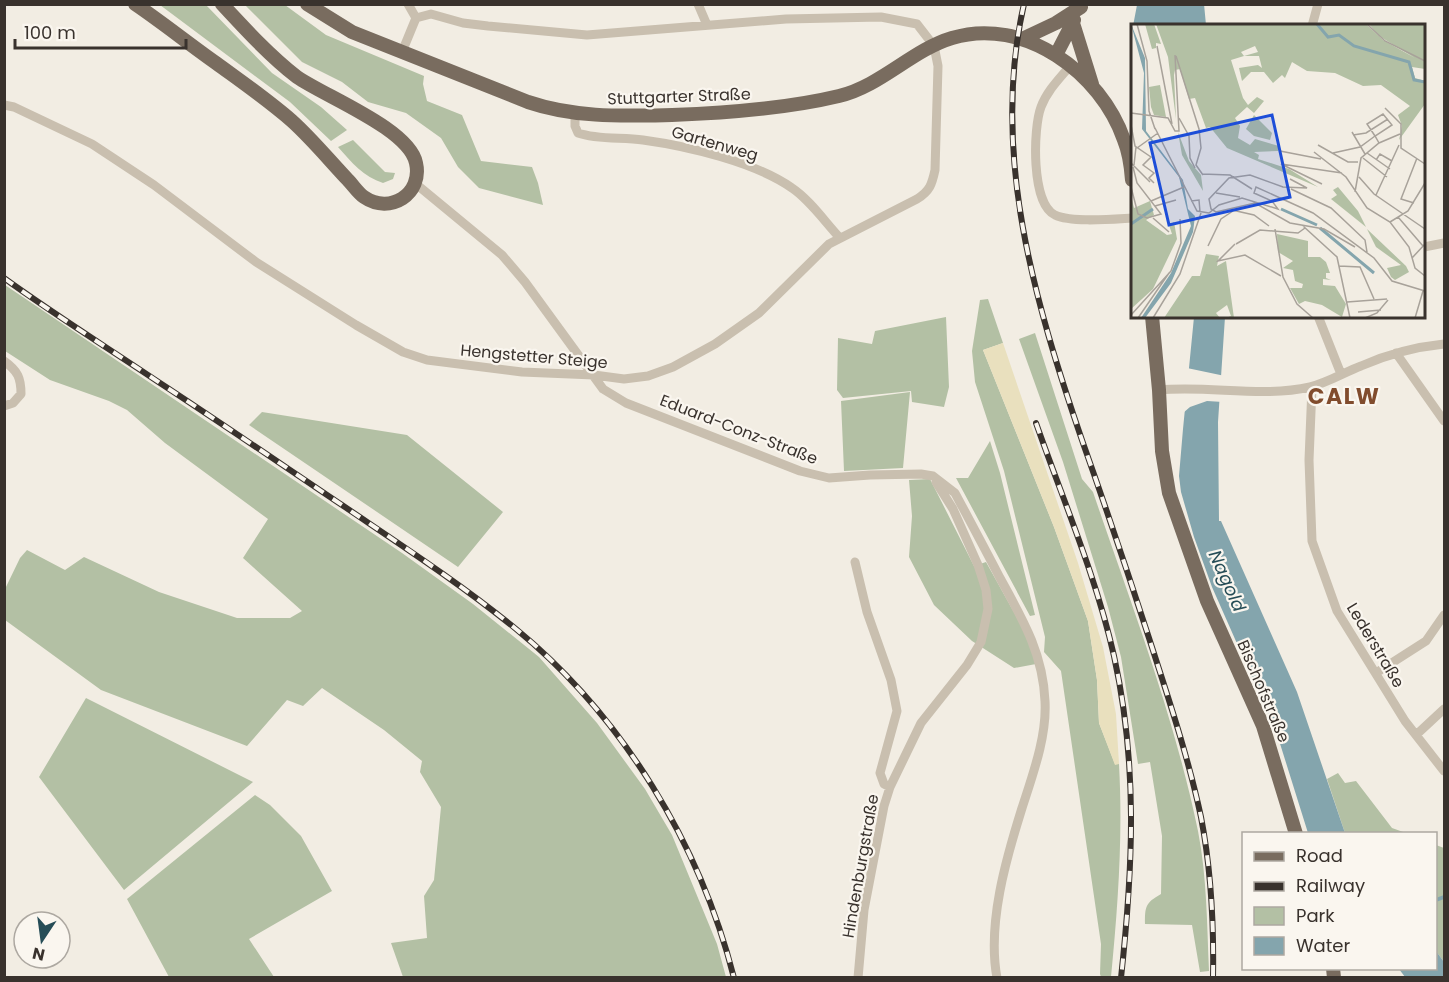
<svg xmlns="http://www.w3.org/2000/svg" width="1449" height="982" font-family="Poppins,sans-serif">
  <rect width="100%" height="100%" fill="#f2ede3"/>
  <path fill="#b3c0a4" d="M160,5h46l66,68 49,34 26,23 -16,11 -41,-39z
    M245,5h40l41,30 98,41 -1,8 4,17 35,14 19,46 51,6 6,16 5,22 -64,-17 -21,-21 -17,-29 -35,-25 -38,-11 -26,-20 -40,-20z
    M353,140l32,32 10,1 -2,6 -10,4c-19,-6 -32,-21 -45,-36z
    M5,285l397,268 71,51 66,53 58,66 48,66 27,46 45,109 9,33h-323l-12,-34 36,-5 -3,-42 10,-16 7,-73 -21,-35 2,-11 -38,-31 -62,-42 -19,18 -16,-6 -40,46 -146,-56 -96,-70v-31l15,-31 7,-8 38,20 19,-13 75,35 78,26h53l12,-7 -59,-53 25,-39 -103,-76 -38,-33 -18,-9 -59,-21 -45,-29z
    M988,299l15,44 -20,7 71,177 34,94 9,59 2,43 16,41h4c4,72 -1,142 -8,213h-10l-1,-3 1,-30 -40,-273 -17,-19 1,-15 -41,-166 -29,-89 -3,-31 8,-51z
    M946,317l3,70 -5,20 -32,-5 -1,-11 -68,7 -6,-8 1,-52 34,6 3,-13z
    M1035,333l47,146 11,13c38,112 81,223 105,339 9,46 9,94 11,140l-9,1 -8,-47 -47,-1c0,-17 0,-21 16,-30l1,-58 -12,-74 -12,2 -17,-107 -13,-50 -45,-145 -44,-123z
    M910,392l-7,76 -59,3 -3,-70z
    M262,412l145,23 96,77 -45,55 -209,-142z
    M990,441l10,32 35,142 -5,1 -74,-138h12z
    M930,479l44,87 12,-4 45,81 5,21 -22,4 -42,-27 -38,-36 -25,-48 3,-41 -3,-36z
    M86,698l167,84 -129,108 -85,-113z
    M1338,773l7,10 11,-2 36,47 14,5h-61l-18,-54z
    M255,795l15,10 31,31 31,55 -83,48 25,38h-105l-42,-78z
    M1436,845l8,3v114l-8,-11z"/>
  <path fill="#e9e0be" d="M1003,343l75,220 25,84 13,67 3,50 -4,1 -16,-42 -2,-43 -9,-59 -34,-94 -71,-177z"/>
  <path fill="#84a5ad" d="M1204,4l2,21 -73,1 4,-21z
    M1194,317h31l-7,105 1,99h2l76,171 48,141h-37l-31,-99 -65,-147 -18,-50 -13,-45 -2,-16 4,-47z
    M1436,951l8,11v15h-39l-6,-8 37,-1z"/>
  <path fill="#f2ede3" d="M1187,368l38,8 -2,26 -16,-1 -17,6 -7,6z"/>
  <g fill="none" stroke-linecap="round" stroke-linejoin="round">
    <path stroke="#84a5ad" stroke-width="4" d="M1436,900l8,-3"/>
    <path stroke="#c9bfaf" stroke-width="9" d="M698,4l9,21
      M1312,26l6,-22
      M402,52l14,-34 -8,-14
      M1070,66c-11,13 -23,25 -29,41 -8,21 -10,97 14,108 16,8 59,4 77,3
      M4,105l10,2 78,37 62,41 102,77 100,63 47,27 24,8 95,12 72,3 30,4 24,-3 25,-9 42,-23 44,-31 70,-69 88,-45c13,-8 15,-15 18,-29l3,-104 -4,-20 -17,-22 -36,-7 -95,2 -199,16 -99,-9 -25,-3 -32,-9 -15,4
      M575,114v12l3,7c20,7 44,4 65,7 44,6 112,22 149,48 18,12 33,34 48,50
      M416,184l86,71 23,27 78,107 23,14 174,68 29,7 41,-3 51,-1 12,2 22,17c15,28 30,56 45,85 22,40 43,75 45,123 2,35 -12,73 -23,107 -16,51 -35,116 -25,170
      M1424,247l20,-4
      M1318,316l23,58
      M1396,353l48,68
      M4,361c14,10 17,17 17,33l-8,9 -9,3
      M1312,387l-3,73 3,81 25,70 68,110 39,50
      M1159,390c50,-5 102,8 151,-3 17,-4 35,-15 51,-21 27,-12 54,-19 83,-22
      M855,562l12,50 24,68 6,31 -17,62 4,11 6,3
      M1376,673l50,-32 18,-26
      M1416,735l28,-26
      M858,978l6,-68 20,-104 6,-19 31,-64 46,-58 14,-23 7,-33 -2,-19 -8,-25 -25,-56 -17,-27"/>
    <path stroke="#796c5f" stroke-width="14" d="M135,4c28,19 54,40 81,59 26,19 52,37 76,58 20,18 38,40 56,59 5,5 10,13 16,17 26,18 59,-3 52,-34 -7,-34 -90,-66 -119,-86 -27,-21 -51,-47 -75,-73
      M307,4l45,28 176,70c47,16 95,14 144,13 56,-2 113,-6 167,-19 42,-10 73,-46 113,-58 72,-22 149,35 172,102 5,12 7,26 8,40
      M1073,23l19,61
      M1022,39l34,-16 25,-16
      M1056,55l18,-35
      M1152,316l7,74 3,61 7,42 38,108 56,125 33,108
      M1333,968l1,10"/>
    <defs>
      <path id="rail" d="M1024,4c-34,149 11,299 59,439 23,65 45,130 66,195 19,59 39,118 52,179 10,52 13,107 12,161
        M4,278c51,37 104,70 156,105 61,40 121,81 182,122 59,40 119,79 174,124 107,88 184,215 218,349
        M1036,423c27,77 60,153 78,233 24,109 19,211 7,322"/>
    </defs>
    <use href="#rail" stroke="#39322d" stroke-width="6"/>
    <use href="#rail" stroke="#faf6ef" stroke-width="4" stroke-dasharray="11" stroke-linecap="butt"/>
  </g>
  <g text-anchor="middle" stroke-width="4.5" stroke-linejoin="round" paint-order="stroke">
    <g font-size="16" fill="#39322d" stroke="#faf6ef">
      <text transform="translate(679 96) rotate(-2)" y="6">Stuttgarter Straße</text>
      <text transform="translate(715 143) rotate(16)" y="6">Gartenweg</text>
      <text transform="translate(534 356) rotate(5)" y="6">Hengstetter Steige</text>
      <text transform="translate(739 429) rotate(21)" y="6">Eduard-Conz-Straße</text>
      <text transform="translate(1376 645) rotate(59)" y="6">Lederstraße</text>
      <text transform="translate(1264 691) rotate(67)" y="6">Bischofstraße</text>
      <text transform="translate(860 866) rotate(-80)" y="6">Hindenburgstraße</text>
    </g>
    <g font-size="18" font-style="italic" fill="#264d57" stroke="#faf6ef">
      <text transform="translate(1227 581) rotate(66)" y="6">Nagold</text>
    </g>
    <g font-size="22" font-weight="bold" letter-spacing="1.5" fill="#814c2d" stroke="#faf6ef">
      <text x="1344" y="404">CALW</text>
    </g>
  </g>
  <g transform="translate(1131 24)">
    <rect width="294" height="294" fill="#f2ede3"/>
    <path d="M14,0h9l7,20 -5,-1v5l-4,1zM25,0h210l17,16 32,18 -36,-22 -10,-12h56v45l-13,-2 3,11 10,3v23l-26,36 3,-14 -4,-11 12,-9 -29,-21 -18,1 -28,-13 -28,-2 -15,-9 -7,16 -3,-3 -9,8 -9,-11h-13l-9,9 -3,-13 19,-3 4,3 -3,-12h-15l14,-4 -3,-6 -14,6 3,4 -13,4 12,38 5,7 9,-8 7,4 -10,12 -7,-6 -12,11 5,8 -2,12 12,7 5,-6 24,7 -1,5 -24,1 5,3 -1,4 31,10 29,18 -91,-39 -17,-21 -4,1 -11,-30 -6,1 -9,-30 -5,1 -1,5 2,44 -8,-62zM29,61l6,32 -12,-2 -3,-8 -2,-20zM123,91l18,18 -2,7 -16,-4 -8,-7zM47,108l11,29 12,14 2,16 -21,-36zM207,163l20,24 8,16 -35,-28 6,-4 -4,-5zM0,172l3,12 16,-7 4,14 -8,5 21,15 5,-1 -3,-9 5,-3 3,17 -24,50 -22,20zM236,205l39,37 3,6 -14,8 -4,-3 -4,-9 14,-3 -25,-18zM146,210l31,7v16h12l6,5 4,11h-4v5l5,2 -8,-1v6l12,1 11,18 -4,13 -20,-12 -17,-4 -6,3 -9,-16h12l1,-4 -8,-3 -2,-11 -10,-2 10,-7 -15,-9zM75,230l13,2 -2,10 9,-5 8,57h-8l5,-2 -4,-11 -11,8 4,5h-56l28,-42h8z" fill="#b3c0a4"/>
    <path d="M0,0l14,34 1,73 37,49 5,29 7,7 -2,16 -22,51 -26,35h-4l30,-45 20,-47 -12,-49 -37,-48 2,-56z" fill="#84a5ad"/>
    <path fill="none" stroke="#84a5ad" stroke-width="3" d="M186,0l11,13 11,-2 15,11 55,16 5,18 11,2M150,185l36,16M0,200l22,-15M189,204l54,45"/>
    <path fill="none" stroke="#a8a29a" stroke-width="1.5" d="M6,0l10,37 2,50 6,18M236,0l18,17 40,20M26,22l15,78M45,32l23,73 2,19 -5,17 7,10M254,84l16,16v24l24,16M0,89l37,5 7,13h4l-4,-76M48,94l10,18 1,22 5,10M0,101l4,21 16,11 -8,8 11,8 -5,5 5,5M24,104l42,83 12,2 10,-8 23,-7 36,11 -6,-8 -18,-8 2,-6 57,26 61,45 18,23 33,10M221,108l13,22M222,111l13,-2 22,-14M187,121l30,17h10M6,124l21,-15M149,127l41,8M183,128l32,25 21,31 23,14 19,25 6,21 10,8M202,129l27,-6 15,-11 17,-11 -9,-11 -16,10 8,12 4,7M236,129l23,16M232,134l24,19M245,136l4,-6 12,7M0,139l19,19M3,141l2,-18M71,150l28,1 22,14M228,153l15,17 51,35M159,155l17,9 -24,-1 -33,-12 -21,3 -20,21 2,10 5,3 39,-9 35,20 34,6 31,18M191,160l-41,-20 61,9M0,163l7,27 9,4 14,-4 -24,-31 -4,-16M160,165l40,19 34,32 2,12M224,168l6,-34 18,-15 21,-9M85,169l24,4M245,171l23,-50M20,177l33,-14M60,177l8,-1 1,12M283,179l-13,-4 16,-41M24,182l21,-6M101,186l22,5 15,11M267,193l25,29M22,194l16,14M259,198l18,-11 17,-28M172,202l34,31 13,61M144,205l8,48 14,27 16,14M104,220l-17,17 27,-6 36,21M105,220l24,-14 38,3 7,-5M77,222l13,-27 12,-8M281,234l13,-14M208,242l21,1 14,32M40,247l10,-28 -1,-24M216,278l40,-3M227,288l23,-2M0,291l40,-44M7,294l31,-45M22,294l27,-44 21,-61M234,294l12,-5 11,-13M284,294l8,-27"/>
    <path fill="#1d4ed8" fill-opacity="0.15" stroke="#1d4ed8" stroke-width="3" d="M141,91l18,82 -121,28 -19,-82z"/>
    <rect width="294" height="294" fill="none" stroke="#39322d" stroke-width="3"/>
  </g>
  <rect width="1449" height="982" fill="none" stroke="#39322d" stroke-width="12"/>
  <rect x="1242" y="832" width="195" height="138" fill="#faf6ef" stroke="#ada8a1" stroke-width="1.5"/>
  <rect x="1254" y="852" width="30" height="9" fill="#796c5f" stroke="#ada8a1" stroke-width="1.5"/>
  <text x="1296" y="862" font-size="18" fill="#39322d">Road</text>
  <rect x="1254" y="882" width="30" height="9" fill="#39322d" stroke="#ada8a1" stroke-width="1.5"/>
  <text x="1296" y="892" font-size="18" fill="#39322d">Railway</text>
  <rect x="1254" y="907" width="30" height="18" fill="#b3c0a4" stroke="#ada8a1" stroke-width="1.5"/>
  <text x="1296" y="922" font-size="18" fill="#39322d">Park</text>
  <rect x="1254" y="937" width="30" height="18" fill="#84a5ad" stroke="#ada8a1" stroke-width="1.5"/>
  <text x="1296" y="952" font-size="18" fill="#39322d">Water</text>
  <g transform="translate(42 940) rotate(193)"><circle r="28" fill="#faf6ef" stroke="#ada8a1" stroke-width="1.5"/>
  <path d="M0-4.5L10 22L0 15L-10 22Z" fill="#264d57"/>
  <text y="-9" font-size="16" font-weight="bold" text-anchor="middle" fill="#39322d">N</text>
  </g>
  <path d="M15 39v9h171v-9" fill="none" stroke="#39322d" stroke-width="3"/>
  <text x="24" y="39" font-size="18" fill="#39322d" stroke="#faf6ef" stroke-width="4.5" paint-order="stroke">100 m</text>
</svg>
